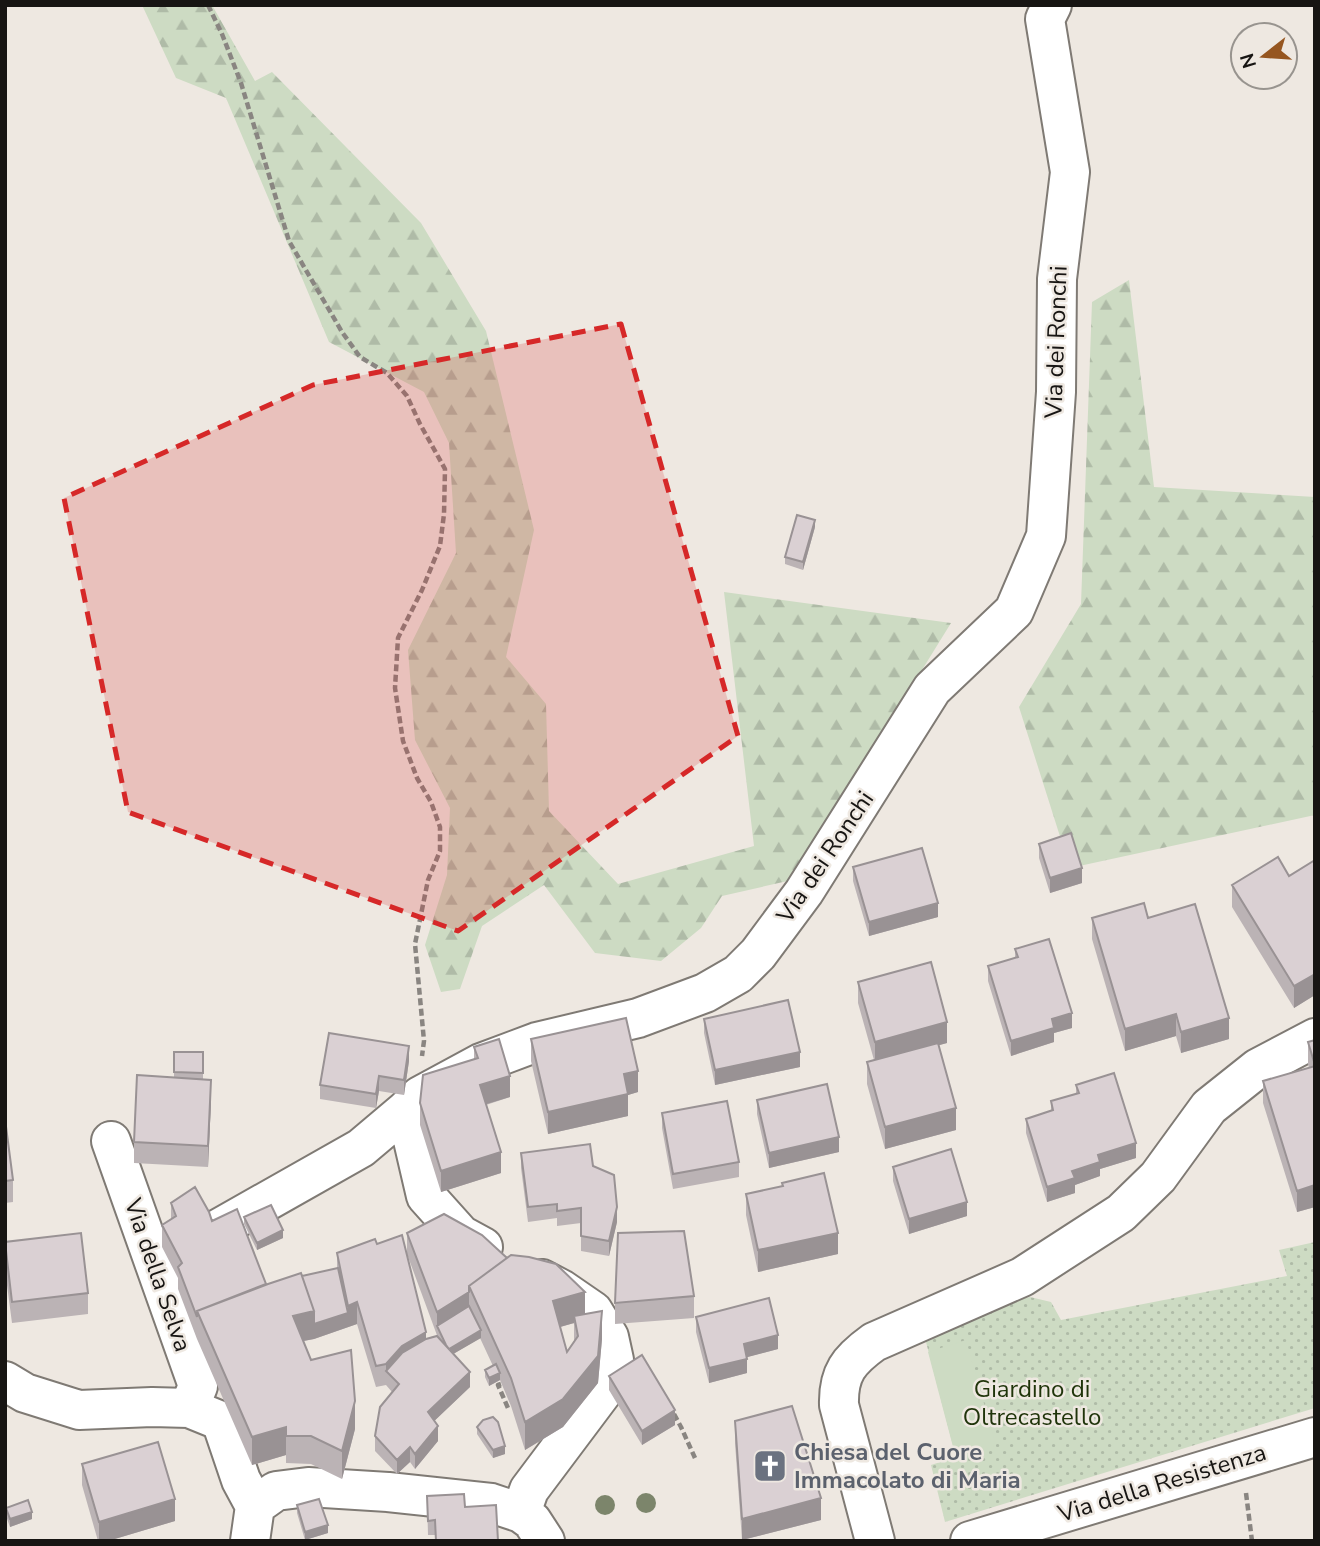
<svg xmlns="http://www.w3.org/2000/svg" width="1320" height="1546" font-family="'Nunito Sans',sans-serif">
  <defs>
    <pattern id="green-dots" width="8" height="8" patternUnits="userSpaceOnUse" patternTransform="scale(1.75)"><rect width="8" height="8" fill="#cddbc3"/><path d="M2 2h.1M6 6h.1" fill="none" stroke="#afbba7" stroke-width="1.8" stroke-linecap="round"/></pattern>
    <pattern id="forest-firs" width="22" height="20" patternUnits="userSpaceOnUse" patternTransform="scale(1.75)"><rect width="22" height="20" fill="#cddbc3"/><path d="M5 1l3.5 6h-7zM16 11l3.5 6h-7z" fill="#afbba7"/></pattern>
  </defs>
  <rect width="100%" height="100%" fill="#eee8e1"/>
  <path fill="url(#green-dots)" d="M1315,1242v166l-370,114 -14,-57 25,-8 -30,-115 85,-41 19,-4 21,5 10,18 226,-44 -8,-26z"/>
  <path fill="url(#forest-firs)" d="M142,5h70l43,76 17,-9 149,151 65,108 48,199 -28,127 40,47 3,107 69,73 136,-38 -30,-254 227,31 -159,257 -70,16 -21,32 -40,33 -66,-8 -51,-68 -62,41 -22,63 -19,3 -16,-47 22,-70 3,-67 -35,-68 -7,-90 48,-97 -7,-110 -25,-51 -95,-50 -103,-244 -50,-20z
    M1129,280l25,207 161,10v318l-245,53 -51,-161 62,-103 11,-302z"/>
  <path fill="#cddbc3" d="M966,1340l30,106 -40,12 -28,-106z"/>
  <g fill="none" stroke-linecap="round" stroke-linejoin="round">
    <defs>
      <path id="minor" d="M111,1141l87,245 -9,22
        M209,1234l152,-86 45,-38
        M483,1247l-22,-12 -35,-39 -20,-86 14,-14 61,-33 56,-21 101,-24 67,-25 33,-19 20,-20 46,-62 128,-203 82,-78 32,-75 10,-144 1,-113 13,-107 -25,-153 7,-14
        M5,1381l20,12 54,17 73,-3 37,1 32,13 20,59 14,26
        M255,1506l21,-15 32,-4 80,5 103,11 30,10 11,8 13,20
        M521,1513l8,-23 81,-108 4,-22 -5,-23 -16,-26 -32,-22 -19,-10
        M250,1541l5,-35
        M875,1541l-36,-136c-1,-32 10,-45 35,-63l148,-65 99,-64 37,-36 51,-70 49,-39 57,-30
        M970,1541l345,-104"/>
    </defs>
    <use href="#minor" stroke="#7f7a74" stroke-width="42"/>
    <path stroke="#898581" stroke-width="4.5" stroke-dasharray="7 3.5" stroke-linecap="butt" d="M208,5l14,29 19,49 48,158 53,91 18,25 27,16 20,23 13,28 25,45 -1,45 -4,32 -18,44 -24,48 -3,50 8,53 14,37 14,24 9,25v24l-12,29 -13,64 9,97 -2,15
      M501,1384l-3,1 10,23
      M674,1414l7,13 14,31
      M1246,1493l6,48"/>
    <use href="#minor" stroke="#fff" stroke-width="38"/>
  </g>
  <g fill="#7c856b">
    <circle cx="646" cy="1503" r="10"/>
    <circle cx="605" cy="1505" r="10"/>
  </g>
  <path fill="#bbb3b5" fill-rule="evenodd" d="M815,527l-12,43 -18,-6v-7z
    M1039,844l43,39 -32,10 -11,-35z
    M1315,860v135l-21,13 -62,-101v-22l57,-9z
    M853,867l85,50 -69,19 -16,-55z
    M1092,918h56l81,121 -48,14 -5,-17 -51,15 -33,-112z
    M1015,949l57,79 -18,5v9l-43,14 -23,-75v-15l27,-8z
    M858,982l89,61 -8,2 17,85 -71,19 -18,-65v-22l7,-2 -16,-57z
    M704,1019l96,48 -85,18 -11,-52z
    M531,1039l107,53 -10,3v21l-80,18 -17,-73z
    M1315,1040v167l-18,5 -34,-109v-22l46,-13 -1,-4v-22z
    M474,1047l36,50 -24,8 15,68 -60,19 -21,-67v-22l54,-44z
    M174,1052h29v27l8,22 -3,66 -74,-4v-21l40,-64z
    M409,1061l-5,34 -25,-4 -3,17 -56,-9v-14z
    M1076,1085l60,73 -36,11v7l-25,9v8l-28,9 -21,-69v-14l25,-8v-10l25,-7z
    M757,1100l82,52 -70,16 -12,-54z
    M662,1113l77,49v15l-66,12 -11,-61z
    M5,1119l8,61v22l-8,1z
    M521,1153l72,13 24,56 -8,34 -28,-5v-28l-24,3v-8l-29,4 -7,-54z
    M893,1167l74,49 -58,18 -16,-53z
    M782,1183l56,71 -80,18 -12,-57v-21l36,-8z
    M171,1203l41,18 54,63 71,-16v-15l40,-9 49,95 12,-1 -31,-84v-21l100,25 78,56 17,25 -4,44 -35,44 -38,23 -14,-44 -11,-26 -11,6 -4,-9v-7l8,-4 -13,-28 -27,16 17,33 -36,34 4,20 -23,28 -5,-7 -13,12 -22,-23v-15l17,-44 -6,-7 -10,2 -19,-63 -43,15 -11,2 8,19 44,69 -13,50 -31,-15 -25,-1v-8l-34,10 -55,-126 -19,-50v-11l-16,-31v-22l9,-6zM574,1323v18l-7,11 -7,-25z
    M244,1217l39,21 -26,12 -13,-26z
    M5,1242l83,51v21l-76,9 -7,-53z
    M694,1296v22l-79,6v-21z
    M696,1317l82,32 -31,8v16l-38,10 -13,-51z
    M609,1376l66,49 -33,20 -33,-55z
    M735,1421l86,99 -79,20 -7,-97z
    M477,1427l28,27 -12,4 -16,-24z
    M82,1464l93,57 -67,20h-10l-16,-56z
    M427,1496l38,11 33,34h-63v-6h-7z
    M297,1505l31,28 -23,7 -8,-27z
    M6,1508l26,11 -22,8 -4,-11z"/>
  <path fill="#999294" d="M815,520v7l-12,43v-8z
    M1082,868v15l-32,10v-15z
    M938,903v14l-69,19v-14z
    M1315,974v21l-21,13v-22z
    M1072,1013v15l-18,5v9l-43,14v-15l41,-22z
    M1176,1014v22l-51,15v-22z
    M1229,1018v21l-48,14v-21z
    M947,1022v21l-72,20v-21z
    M409,1046v15l-5,34v-15z
    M800,1052v15l-85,18v-15z
    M638,1071v21l-10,3v21l-80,18v-22l76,-38z
    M379,1076v15l-3,17v-14z
    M510,1076v21l-30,9v-21z
    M211,1080v21l-3,66v-21z
    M956,1108v22l-71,19v-22z
    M839,1137v15l-70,16v-15z
    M1136,1143v15l-36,11v7l-25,9v8l-28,9v-15l51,-32z
    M501,1152v21l-60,19v-21z
    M1315,1185v22l-18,5v-21z
    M967,1202v14l-58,18v-15z
    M617,1207v15l-8,34v-15z
    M283,1230v8l-26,12v-7z
    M838,1233v21l-80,18v-22z
    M469,1292v21l-32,13v-14z
    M585,1292v28l-11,-4v7l-21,6v-28z
    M357,1302v22l-43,15 -21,4v-27l21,-5 34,2v-7z
    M602,1311v28l-4,44 -35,44 -38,23v-28z
    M481,1330v8l-33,19v-7z
    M426,1332v22l-40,17v-7l16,-18z
    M778,1335v14l-34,9v-14z
    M747,1359v14l-38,10v-15z
    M470,1372v15l-42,40v-15z
    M500,1373v7l-11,6v-8z
    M355,1401v28l-13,50v-28z
    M675,1410v15l-33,20v-14z
    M438,1426v15l-23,28v-15z
    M286,1427v28l-34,10v-28z
    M505,1446v8l-12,4v-8z
    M410,1447v15l-13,12v-14z
    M821,1498v22l-79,20v-21z
    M175,1499v22l-67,20h-9v-19z
    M32,1512v7l-22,8v-8z
    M328,1525v8l-23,7v-8z"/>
  <path fill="#dad0d3" stroke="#999294" stroke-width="2" d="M797,515l18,5 -12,42 -18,-5z
    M1071,833l11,35 -32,10 -11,-34z
    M922,848l16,55 -69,19 -16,-55z
    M1278,857l11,19 26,-16v114l-21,12 -62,-101z
    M1144,903l4,15 47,-14 34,114 -48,14 -5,-18 -51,15 -33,-111z
    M1049,939l23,74 -20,6 2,9 -43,13 -23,-75 30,-9 -3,-8z
    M931,962l16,60 -72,20 -17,-60z
    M788,1000l12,52 -85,18 -11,-51z
    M626,1018l12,53 -14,3 4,20 -80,18 -17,-73z
    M329,1033l80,13 -5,34 -25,-4 -3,18 -56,-9z
    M499,1039l11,37 -30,9 21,67 -60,19 -21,-68 3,-28 55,-17 -4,-11z
    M1315,1040v25l-7,-23z
    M938,1043l18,65 -71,19 -18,-65z
    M174,1052h29v21l-29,-1z
    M1315,1066v119l-18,6 -34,-110z
    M1114,1073l22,70 -38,12 2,7 -28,9 3,7 -28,9 -21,-68 27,-9 -2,-9 28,-8 -3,-8z
    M137,1075l74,5 -3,66 -74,-4z
    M827,1084l12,53 -70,16 -12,-53z
    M727,1101l12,61 -66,12 -11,-61z
    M5,1119l8,61 -8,1z
    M590,1144l3,22 21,9 3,32 -8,34 -28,-5v-28l-24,3v-7l-29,3 -7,-54z
    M951,1149l16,53 -58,17 -16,-52z
    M824,1173l14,60 -80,17 -12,-56 37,-8 -1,-3z
    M195,1187l14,25 3,9 25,-12 29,75 -69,27v6l-19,-50 4,-4 -20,-38 14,-9 -5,-13z
    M271,1205l12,25 -26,13 -13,-26z
    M444,1214l38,21 25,23 -38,28v6l-32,20 -30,-79z
    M684,1231l10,65 -79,7 3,-70z
    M81,1233l7,60 -76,9 -7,-60z
    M402,1235l24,97 -24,14 -16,18 -10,2 -19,-64 -9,4 -11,-53 38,-14 2,5z
    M511,1255l18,2 27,7 29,28 -32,9 14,51 11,-16 -4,-20 28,-5 -4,45 -35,43 -38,23 -14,-44 -42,-92z
    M338,1268l10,45 -34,11v-13l-12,-35z
    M301,1273l13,38 -21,5 18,44 40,-10 4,51 -13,50 -31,-15h-25v-9l-34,10 -55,-126 71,-27z
    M769,1298l9,37 -34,9 3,15 -38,9 -13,-51z
    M469,1306l12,24 -32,19 -3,-4 -9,-19z
    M437,1336l33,36 -42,40 10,14 -23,28 -5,-7 -13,13 -22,-24 5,-29 19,-23 -13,-13 16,-18 24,-14z
    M642,1355l33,55 -33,21 -33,-55z
    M496,1364l4,9 -11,5 -4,-8z
    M792,1406l29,92 -79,21 -7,-98z
    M493,1417l5,5 7,24 -12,4 -16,-23 6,-7z
    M158,1442l17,57 -76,23 -17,-58z
    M464,1494l1,13 31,-2 2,36h-62l-1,-21 -7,1 -1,-25z
    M319,1499l9,26 -23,7 -8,-27z
    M28,1500l4,12 -22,7 -4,-11z"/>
  <path fill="#d62828" fill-opacity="0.2" stroke="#d62828" stroke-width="5" stroke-dasharray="14 9" stroke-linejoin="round" d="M621,324l117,412 -280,195 -330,-119 -64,-314 249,-113z"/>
  <defs>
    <symbol id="church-square" viewBox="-11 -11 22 22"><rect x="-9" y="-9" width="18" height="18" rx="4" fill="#6b7280" stroke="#eee8e1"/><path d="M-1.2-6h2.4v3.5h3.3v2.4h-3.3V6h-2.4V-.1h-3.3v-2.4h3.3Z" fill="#fff"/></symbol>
  </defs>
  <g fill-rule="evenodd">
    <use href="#church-square" x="751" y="1447" width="38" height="38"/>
  </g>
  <g text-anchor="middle" stroke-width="5" stroke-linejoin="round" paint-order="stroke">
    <g font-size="24" fill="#171513" stroke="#eee8e1">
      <text transform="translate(1056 342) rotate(-88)" y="8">Via dei Ronchi</text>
      <text transform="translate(825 857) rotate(-56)" y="8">Via dei Ronchi</text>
      <text transform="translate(158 1275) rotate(71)" y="8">Via della Selva</text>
      <text transform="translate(1162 1483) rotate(-17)" y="8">Via della Resistenza</text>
    </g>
    <g font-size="24" fill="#1f340a" stroke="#eee8e1">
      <text x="1032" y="1397">Giardino di<tspan x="1032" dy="28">Oltrecastello</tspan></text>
    </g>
    <g font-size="24" font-weight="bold" fill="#5b616d" stroke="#eee8e1" text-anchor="start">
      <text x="794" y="1460">Chiesa del Cuore<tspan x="794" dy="28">Immacolato di Maria</tspan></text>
    </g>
  </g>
  <rect width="1320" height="1546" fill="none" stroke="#171513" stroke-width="14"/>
  <g transform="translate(1264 56) rotate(253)"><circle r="33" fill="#eee8e1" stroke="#98948f" stroke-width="2"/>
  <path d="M0-5L12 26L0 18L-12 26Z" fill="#965620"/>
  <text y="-10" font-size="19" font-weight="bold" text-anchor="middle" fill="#171513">N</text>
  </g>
</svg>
